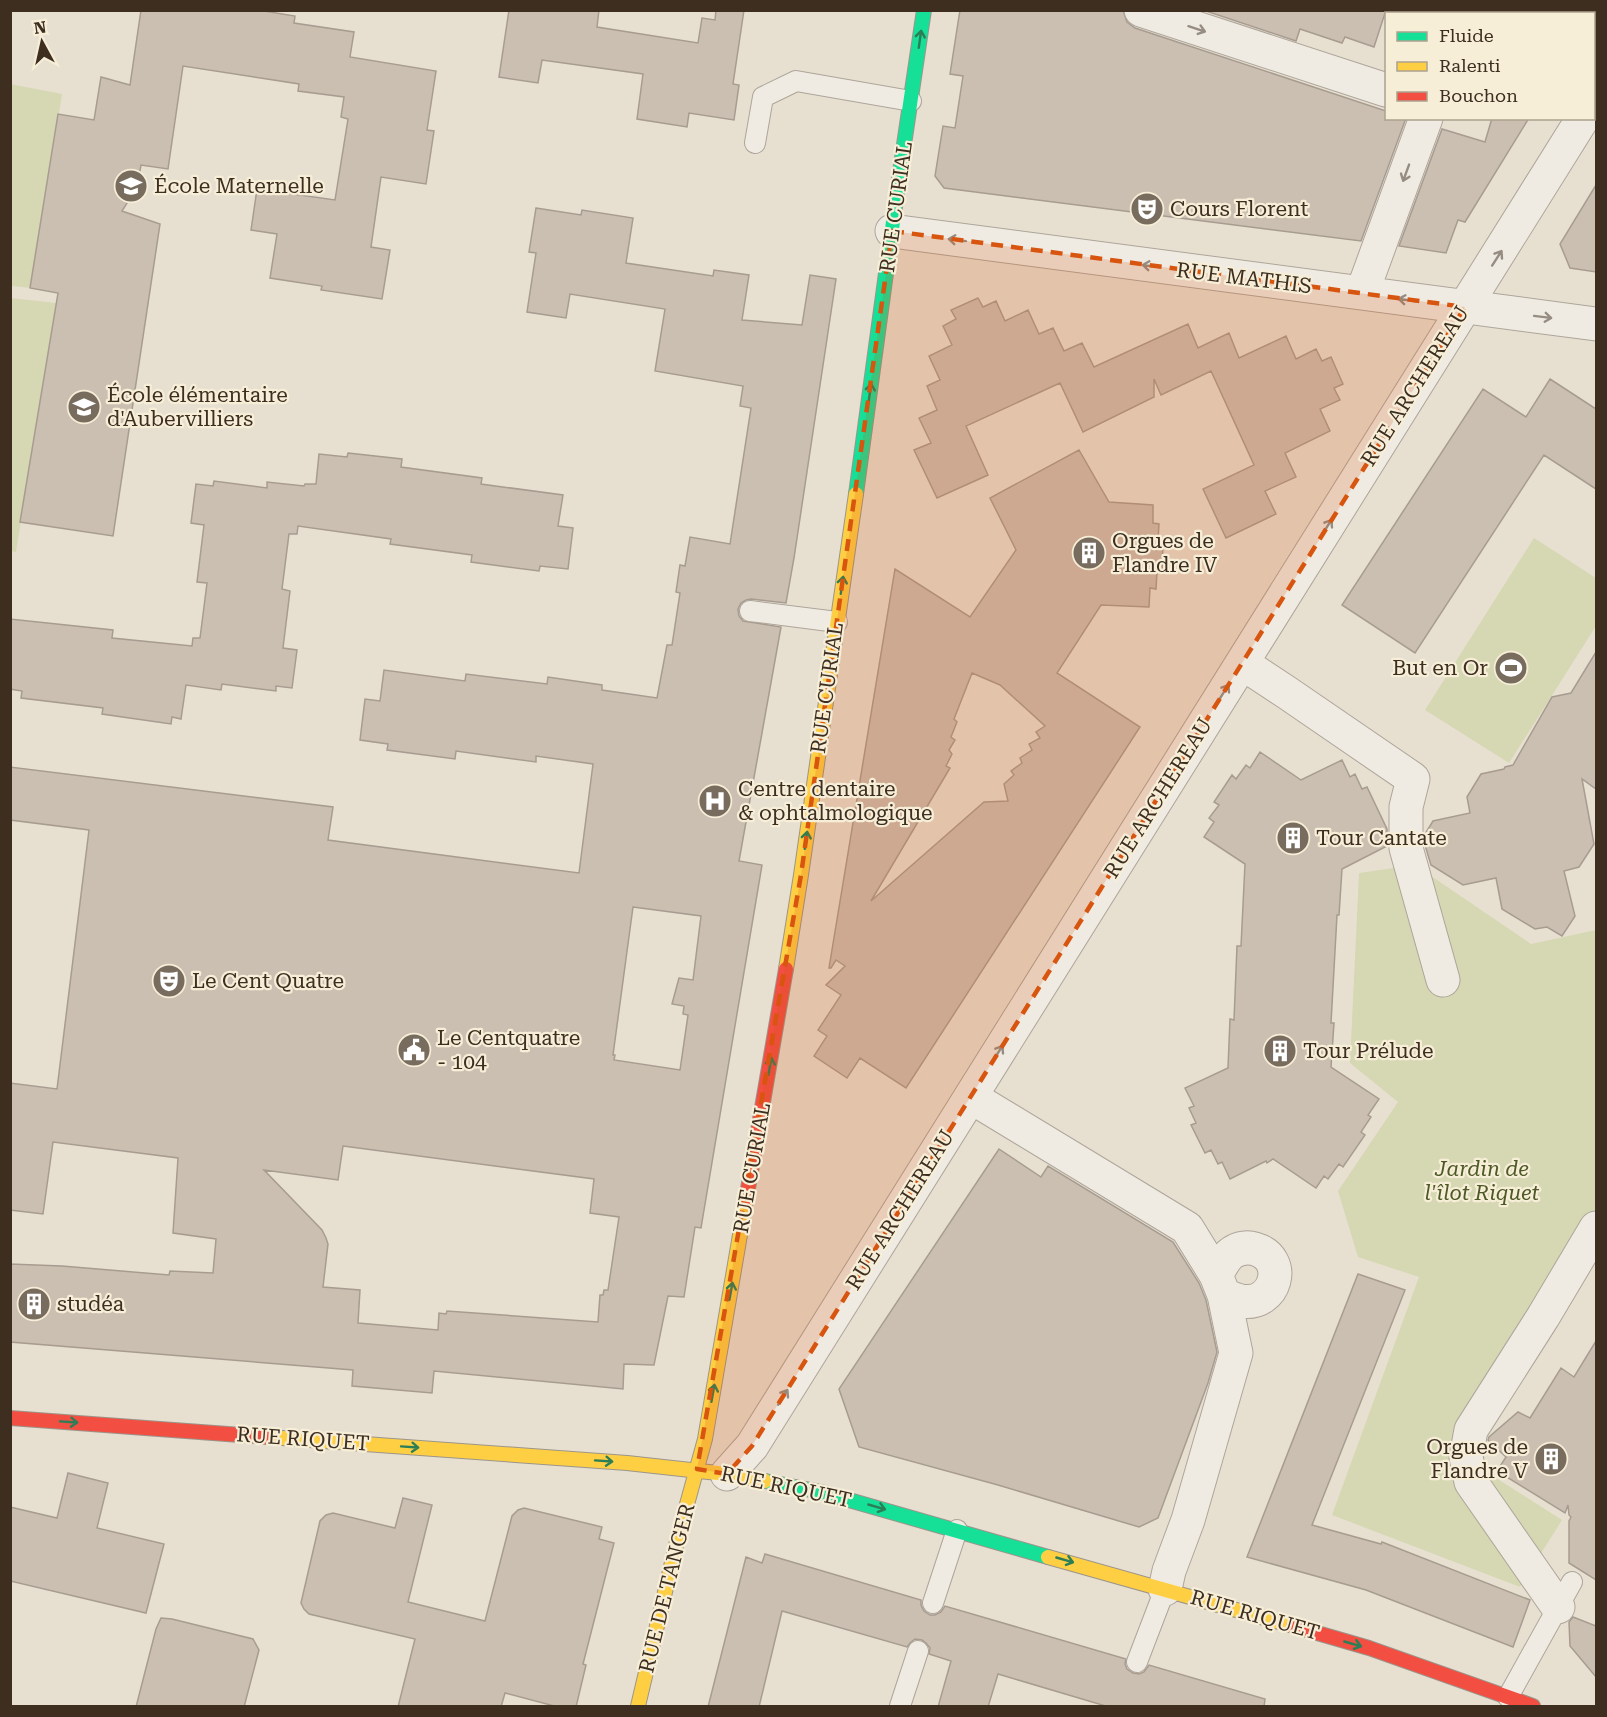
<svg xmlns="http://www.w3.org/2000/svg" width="1607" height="1717" font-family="'Roboto Serif',serif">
  <rect width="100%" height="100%" fill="#e7e0d1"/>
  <path fill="#d6d7b3" d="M10,84l52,10 -30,194 -21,-2z
    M11,298l45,5 -40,249 -5,-1z
    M1534,538l62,40v48l-87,137 -84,-53z
    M1415,865l116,79 65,-14v318l-113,185 2,38 77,49 -42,67 -188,-72 87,-238 -61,-20 -20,-66 60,-89 -48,-39 9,-190z"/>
  <path fill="#cbbfb2" stroke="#a89c90" stroke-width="1.5" fill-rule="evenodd" d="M141,10h117l37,6 -1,7 60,9 -4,25 86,14 -9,59 7,1 -8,53 -45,-7 -10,70 19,3 -8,49 -61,-9 1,-4 -52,-8 7,-44 -26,-4 6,-41 78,11 13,-81 -7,-2 3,-20 -46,-6 1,-7 -116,-18 -15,103 -27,-4 -4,22 -15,24 38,13 -47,312 -93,-14 38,-229 -28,-5 28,-174 36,6 7,-43 29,8z
    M509,10h90l-2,17 101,16 4,-25 13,2 1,-10h28l-11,74 6,1 -5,35 -45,-7 -2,14 -50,-8 6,-45 -101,-14 -4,23 -39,-6z
    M960,10h163l4,12 8,6 251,83v7h20l-45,123 -417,-53 -9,-12 8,-50 12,2 8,-52 -13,-2z
    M1203,10h183l-12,37 -29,-10 -3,6 -42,-14 -4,12z
    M1492,118h37l-64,104 -7,-2 -12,33 -47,-7 43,-117 43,13z
    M1596,185v87l-26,-4 -10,-24z
    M536,208l45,7 1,-5 51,8 -7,45 87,13 1,-6 35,5 -7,45 60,5 8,-50 26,4 -42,279 -8,45 -35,-4 -5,1 -5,3 -3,6 1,7 4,5 38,6 -42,234 23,4 -61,363 -6,-1 -11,70 -16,-1 -14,69 -30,-1 -1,25 -189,-18 -2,22 -80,-7 1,-16 -343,-28v-78l52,2 107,9 1,-4 43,2 3,-34 -43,-6 5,-75 -125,-16 -10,72 -33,-4v-127l47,6 32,-259 -79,-10v-53l323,40 -5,33 251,33 14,-109 -57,-8v6l-80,-11 -1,8 -68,-9 1,-6 -28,-4 5,-41 15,2 4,-31 81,11 1,-7 81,10 1,-7 54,8v5l55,8 10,-53h5l8,-52 -4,-1 4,-27 5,1 5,-29 40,7 21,-136 -11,-2 3,-20 -88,-15 10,-62 -95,-15 -4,24 -39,-6 9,-59 -7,-1zM633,907l68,9 -8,64 -14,-2 -7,26 12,2 -1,8 5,1 -8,55 -66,-10 1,-5h-2zM343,1146l251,33 -4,34 29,4 -11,73h-4l-1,5h-3l-2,27 -151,-11 -1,3 -7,-1 -1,17 -80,-7 2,-33 -37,-3 5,-43 -2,-6 -4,-8 -58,-60 74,10z
    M978,298l5,9 13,-6 9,20 23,-11 11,24 14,-6 11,23 18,-8 12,24 94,-43 10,24 31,-15 10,25 47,-22 10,23 20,-10 6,12 9,-4 12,27 -9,4 6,12 -20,9 10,22 -45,22 11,24 -31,14 11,23 -50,24 -23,-49 51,-24 -43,-94 -50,24 -7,-16v18l-71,35 -23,-49 -94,43 22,49 -51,23 -23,-48 17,-7 -12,-25 18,-8 -10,-24 13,-6 -11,-24 23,-11 -9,-19 13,-7 -5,-9z
    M1550,379l46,30v80l-52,-34 -129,198 -73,-48 141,-216 43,28z
    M1079,450l30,52 44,3v18l6,1 -1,17 5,1 -1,30h-5l-1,17 -6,-1 -1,19 -48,-2 -44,68 83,54 -234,361 -46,-30 -13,20 -33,-22 13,-20 -9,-6 23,-35 -15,-10 19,-19 -9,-6 -5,8h-2l66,-399 75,48 46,-67 -26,-52zM972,673l28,12 45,41 -9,6 4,6 -11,6 3,6 -12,8 2,5 -11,8 3,4 -10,9 4,17 -24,1 -113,99 79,-133 -4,-2 6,-12 -3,-4 6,-10 -4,-3 6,-15 -3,-3z
    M348,453l54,6 -1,8 81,11 -1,6 82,11 -5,31 15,2 -5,41 -28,-3 -1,5 -68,-9 1,-7 -82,-11 1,-5 -93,-13 -1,8h-8l-7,55 8,2 -7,57 14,2 -5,38 -16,-2v5l-54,-7 -1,6 -35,-5 -5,34 -9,-2 -1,7 -69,-10 1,-6 -82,-10 1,-7 -12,-2v-70l103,11 -1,8 80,8 1,-8h7l7,-55 -10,-1 7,-57 -13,-2 5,-39 17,2 1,-5 53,7v-6l37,4 1,-2h11l3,-30 28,3z
    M1596,652v137l-14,-10 12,65 -15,23 -15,4 11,45 -13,20 -15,-9 -12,2 -33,-20 -6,-31 -33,7 -32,-20 -6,-20v-11l8,-13 37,-8 -3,-16 14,-23 23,-5 1,-2 8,-2 39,-68 19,-4z
    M1260,752l41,28 41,-20 8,17 5,-3 7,15 5,-2 20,42v17l-45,23 -3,46h-2l-6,108h3l-3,44 48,32 -11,16 3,2 -10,15 4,3 -22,32 -4,-3 -11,15 -4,-3 -8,12 -43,-29 -6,4 -1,-2 -36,18 -8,-17 -4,2 -7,-14 -6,3 -14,-28 5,-2 -7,-15 5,-2 -9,-18 43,-20 2,-49 4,1 3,-74h4l4,-82 -41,-27 10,-15 -5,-4 10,-13 -5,-3 18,-27 4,4 10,-14 4,3z
    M999,1149l42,28 7,-11 125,76 26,41 7,17 11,52 -9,31 -50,135 -19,9 -141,-42 -139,-38 -20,-58z
    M1358,1274l47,16 -93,235 69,19 1,-2 148,58 -17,47 -147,-57 -119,-33z
    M1596,1341v239l-27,-17v-42l2,-4 -2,-2 -1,-10 -3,8 -68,-42 9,-14 -18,-17 1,-3 29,-25 12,6 31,-50 13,9z
    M68,1473l40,10 -11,45 67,16 -18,69 -136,-32v-74l47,11z
    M403,1498l29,7 -24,97 77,19 27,-105 6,-6 6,-2 78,19 -3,12 15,4 -31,121 3,1 -10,42h-18l-53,-14 -4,14h-103l17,-68 -106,-25 -5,-5 -3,-6 19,-82 6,-6 7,-2 62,15z
    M765,1554l156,46v5l3,6 6,4h5l6,-3 4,-6 181,53 -1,5 2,5 6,4 6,1 5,-2 5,-7 116,34 -1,8h-155l-111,-33 -10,33h-50l13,-46 -22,-7 1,-6 -4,-5 -4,-3 -7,-1 -5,4 -3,4 -125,-36 -23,96h-51l38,-150 16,6z
    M1573,1617l23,9v51l-26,-31 -1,-24z
    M161,1618l11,1 81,20 6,11 -15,57h-108l20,-78z"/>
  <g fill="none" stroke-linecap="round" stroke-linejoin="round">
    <defs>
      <path id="lane" d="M755,143l8,-46 33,-16 115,20
        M750,611l87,11
        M933,1603l24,-73
        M1137,1662l28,-73
        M1508,1697l64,-115
        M900,1706l18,-55"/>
      <path id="street" d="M1141,10l245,80
        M892,231l704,93
        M1362,293l64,-175
        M1242,663l44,29 127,87 -7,28v41l37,132
        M971,1097l216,131 29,47 8,20 12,58 -48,167 -19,51 -4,18
        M1216,1275c5,-8 9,-18 17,-23 7,-4 15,-5 22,-3 34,10 21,58 -14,52 -5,-1 -12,-4 -17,-6
        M727,1474l25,-28 831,-1328
        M1558,1607l-87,-125 -5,-25 5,-27 72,-113 53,-89"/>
      <path id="fast" d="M856,494l42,-309 26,-175
        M765,1481l56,11 227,65"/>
      <path id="slow" d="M786,969l15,-94 55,-381
        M268,1437l359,26 100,11 38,7
        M1048,1557l245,69
        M638,1706l40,-169 27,-98 41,-239"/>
      <path id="jam" d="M746,1200l40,-231
        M10,1418l258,19
        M1293,1626l76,22 164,58"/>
    </defs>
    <use href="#lane" stroke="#ada599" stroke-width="22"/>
    <use href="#street" stroke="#ada599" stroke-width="35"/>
    <use href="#fast" stroke="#9c958a" stroke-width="16"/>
    <use href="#slow" stroke="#9c958a" stroke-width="16"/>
    <use href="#jam" stroke="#9c958a" stroke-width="16"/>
    <use href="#lane" stroke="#efebe3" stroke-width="20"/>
    <use href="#street" stroke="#efebe3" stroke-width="33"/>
    <use href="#fast" stroke="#16e098" stroke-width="14"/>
    <use href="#slow" stroke="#ffcf43" stroke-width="14"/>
    <use href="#jam" stroke="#f24e42" stroke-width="14"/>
  </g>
  <defs><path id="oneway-shaft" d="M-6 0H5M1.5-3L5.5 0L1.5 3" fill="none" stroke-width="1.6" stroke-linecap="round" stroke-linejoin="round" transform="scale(1.5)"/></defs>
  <g stroke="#968c82">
    <use href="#oneway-shaft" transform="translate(1197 29) rotate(18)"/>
    <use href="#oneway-shaft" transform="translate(1406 173) rotate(110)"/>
    <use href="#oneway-shaft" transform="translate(957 240) rotate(-173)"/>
    <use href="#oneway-shaft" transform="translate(1497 258) rotate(-57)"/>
    <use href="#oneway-shaft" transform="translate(1151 266) rotate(-173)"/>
    <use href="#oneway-shaft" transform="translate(1407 300) rotate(-172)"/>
    <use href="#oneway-shaft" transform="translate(1543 317) rotate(7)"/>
    <use href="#oneway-shaft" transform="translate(1327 527) rotate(-58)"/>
    <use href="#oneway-shaft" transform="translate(1224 692) rotate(-58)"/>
    <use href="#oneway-shaft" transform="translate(998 1053) rotate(-58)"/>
    <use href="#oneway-shaft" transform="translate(783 1397) rotate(-58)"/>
  </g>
  <g stroke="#2b7e56">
    <use href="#oneway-shaft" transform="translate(920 39) rotate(-82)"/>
    <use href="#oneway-shaft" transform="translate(870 392) rotate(-82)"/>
    <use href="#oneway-shaft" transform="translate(842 585) rotate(-82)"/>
    <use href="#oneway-shaft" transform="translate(806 840) rotate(-82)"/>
    <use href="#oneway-shaft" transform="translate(770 1066) rotate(-80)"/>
    <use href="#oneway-shaft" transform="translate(731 1291) rotate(-80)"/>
    <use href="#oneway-shaft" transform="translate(713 1393) rotate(-80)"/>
    <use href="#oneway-shaft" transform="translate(69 1422) rotate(4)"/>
    <use href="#oneway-shaft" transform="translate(410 1447) rotate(4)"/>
    <use href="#oneway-shaft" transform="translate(604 1461) rotate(4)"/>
    <use href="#oneway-shaft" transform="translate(877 1507) rotate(16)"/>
    <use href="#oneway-shaft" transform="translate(1065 1560) rotate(16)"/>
    <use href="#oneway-shaft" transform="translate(1353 1644) rotate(16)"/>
  </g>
  <path fill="#d7550e" fill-opacity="0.2" stroke="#d7550e" stroke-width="4.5" stroke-dasharray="12 8" stroke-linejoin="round" d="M892,231l573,76 -713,1139 -25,28 -30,-5 104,-594z"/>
  <defs>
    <symbol id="school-disc" viewBox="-11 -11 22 22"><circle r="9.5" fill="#786c5e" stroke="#f7eed8"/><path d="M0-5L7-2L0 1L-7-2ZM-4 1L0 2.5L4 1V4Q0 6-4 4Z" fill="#fff"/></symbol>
    <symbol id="theatre-disc" viewBox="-11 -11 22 22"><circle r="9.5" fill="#786c5e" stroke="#f7eed8"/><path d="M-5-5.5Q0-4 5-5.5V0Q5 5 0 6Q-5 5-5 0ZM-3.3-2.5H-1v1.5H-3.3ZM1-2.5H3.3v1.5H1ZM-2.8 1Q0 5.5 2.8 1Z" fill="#fff"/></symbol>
    <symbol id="building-disc" viewBox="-11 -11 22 22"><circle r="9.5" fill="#786c5e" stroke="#f7eed8"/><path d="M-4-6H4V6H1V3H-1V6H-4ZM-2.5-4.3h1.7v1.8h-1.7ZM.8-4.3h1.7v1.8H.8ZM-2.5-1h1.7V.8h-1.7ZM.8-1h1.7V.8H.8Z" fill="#fff"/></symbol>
    <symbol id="stadium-disc" viewBox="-11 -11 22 22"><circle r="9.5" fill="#786c5e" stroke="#f7eed8"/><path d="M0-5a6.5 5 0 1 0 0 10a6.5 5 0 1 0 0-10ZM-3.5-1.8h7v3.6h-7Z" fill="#fff"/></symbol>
    <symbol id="hospital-disc" viewBox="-11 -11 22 22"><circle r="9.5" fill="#786c5e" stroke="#f7eed8"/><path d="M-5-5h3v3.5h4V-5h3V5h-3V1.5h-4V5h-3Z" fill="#fff"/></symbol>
    <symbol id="civic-disc" viewBox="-11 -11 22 22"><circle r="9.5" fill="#786c5e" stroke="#f7eed8"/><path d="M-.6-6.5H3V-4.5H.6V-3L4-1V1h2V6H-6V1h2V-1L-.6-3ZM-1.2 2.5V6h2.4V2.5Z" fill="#fff"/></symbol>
  </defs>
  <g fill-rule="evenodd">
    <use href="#school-disc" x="112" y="167" width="38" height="38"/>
    <use href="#theatre-disc" x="1128" y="190" width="38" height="38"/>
    <use href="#school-disc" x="65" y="388" width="38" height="38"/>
    <use href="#building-disc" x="1070" y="534" width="38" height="38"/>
    <use href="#stadium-disc" x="1492" y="649" width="38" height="38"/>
    <use href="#hospital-disc" x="696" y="782" width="38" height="38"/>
    <use href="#building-disc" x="1274" y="819" width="38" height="38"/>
    <use href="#theatre-disc" x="150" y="962" width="38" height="38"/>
    <use href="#civic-disc" x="395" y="1031" width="38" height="38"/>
    <use href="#building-disc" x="1261" y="1032" width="38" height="38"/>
    <use href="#building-disc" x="15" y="1285" width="38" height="38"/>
    <use href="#building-disc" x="1532" y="1440" width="38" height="38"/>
  </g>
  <g text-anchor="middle" stroke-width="4.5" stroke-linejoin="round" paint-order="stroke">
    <g font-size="21" fill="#3d2e20" stroke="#f7eed8" text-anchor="start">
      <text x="154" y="193">École Maternelle</text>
      <text x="1170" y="216">Cours Florent</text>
      <text x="107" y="402">École élémentaire<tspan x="107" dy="24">d'Aubervilliers</tspan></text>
      <text x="1112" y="548">Orgues de<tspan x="1112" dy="24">Flandre IV</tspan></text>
      <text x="1488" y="675" text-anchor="end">But en Or</text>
      <text x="738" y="796">Centre dentaire<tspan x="738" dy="24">&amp; ophtalmologique</tspan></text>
      <text x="1316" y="845">Tour Cantate</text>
      <text x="192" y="988">Le Cent Quatre</text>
      <text x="437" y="1045">Le Centquatre<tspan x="437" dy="24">- 104</tspan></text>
      <text x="1303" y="1058">Tour Prélude</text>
      <text x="57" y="1311">studéa</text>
      <text x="1528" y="1454" text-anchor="end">Orgues de<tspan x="1528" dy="24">Flandre V</tspan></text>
    </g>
    <g font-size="21" fill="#3d2e20" stroke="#f7eed8">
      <text transform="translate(896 207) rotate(-82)" y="7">RUE CURIAL</text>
      <text transform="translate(1244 278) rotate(7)" y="7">RUE MATHIS</text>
      <text transform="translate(1415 386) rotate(-58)" y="7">RUE ARCHEREAU</text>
      <text transform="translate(827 688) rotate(-82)" y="7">RUE CURIAL</text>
      <text transform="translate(1158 798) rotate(-58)" y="7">RUE ARCHEREAU</text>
      <text transform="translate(752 1168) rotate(-80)" y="7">RUE CURIAL</text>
      <text transform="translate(900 1210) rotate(-58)" y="7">RUE ARCHEREAU</text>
      <text transform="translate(303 1439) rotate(4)" y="7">RUE RIQUET</text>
      <text transform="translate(786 1487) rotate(12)" y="7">RUE RIQUET</text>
      <text transform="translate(667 1588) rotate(-76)" y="7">RUE DE TANGER</text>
      <text transform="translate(1255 1615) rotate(16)" y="7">RUE RIQUET</text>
    </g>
    <g font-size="21" font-style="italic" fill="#4d5a26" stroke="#f7eed8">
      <text x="1482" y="1176">Jardin de<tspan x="1482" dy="24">l'îlot Riquet</tspan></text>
    </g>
  </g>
  <rect width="1607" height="1717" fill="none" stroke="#3d2e20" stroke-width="24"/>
  <rect x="1385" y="12" width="210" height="108" fill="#f7eed8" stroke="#ada18e" stroke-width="1.5"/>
  <rect x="1397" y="32" width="30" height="9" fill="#16e098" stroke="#ada18e" stroke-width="1.5"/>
  <text x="1439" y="42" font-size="18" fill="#3d2e20">Fluide</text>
  <rect x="1397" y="62" width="30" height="9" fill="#ffcf43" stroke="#ada18e" stroke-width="1.5"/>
  <text x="1439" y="72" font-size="18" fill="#3d2e20">Ralenti</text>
  <rect x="1397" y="92" width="30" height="9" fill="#f24e42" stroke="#ada18e" stroke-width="1.5"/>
  <text x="1439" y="102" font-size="18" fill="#3d2e20">Bouchon</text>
  <g transform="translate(42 42) rotate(352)" stroke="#f7eed8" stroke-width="4.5" paint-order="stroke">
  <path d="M0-4.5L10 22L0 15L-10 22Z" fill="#3d2e20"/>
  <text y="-9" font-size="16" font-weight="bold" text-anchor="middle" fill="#3d2e20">N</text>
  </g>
</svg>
